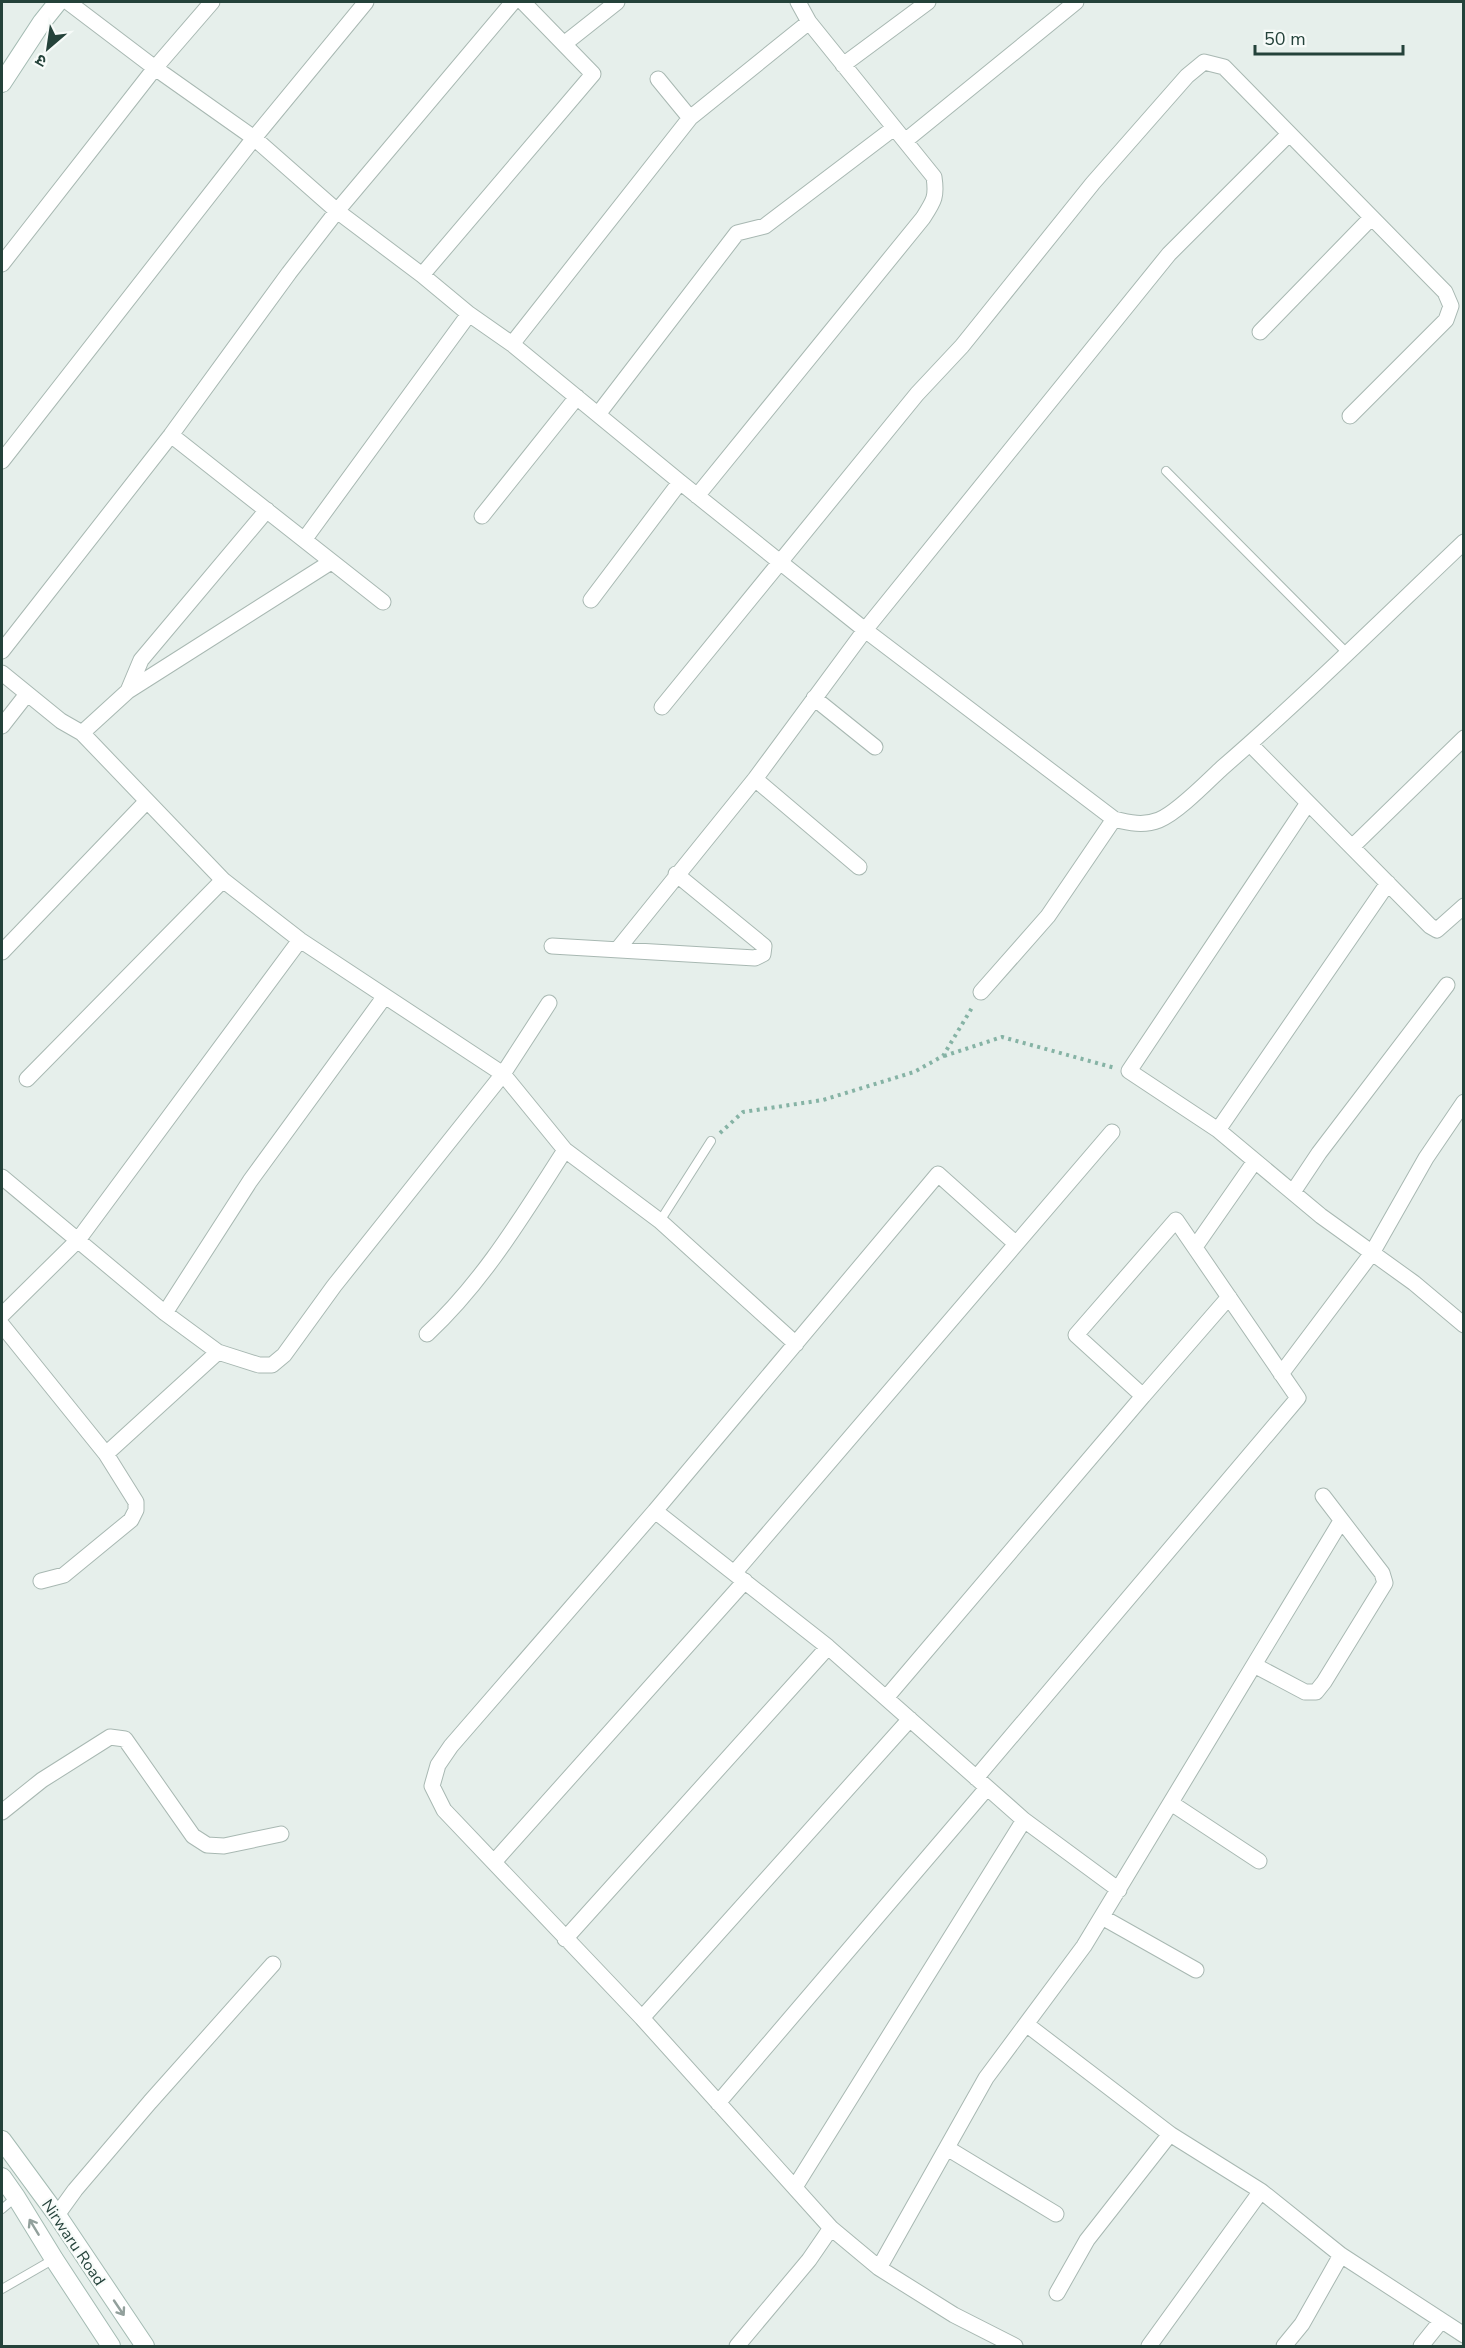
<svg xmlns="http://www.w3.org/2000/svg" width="1465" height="2348" font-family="'Nunito Sans','Noto Sans Devanagari',sans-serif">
  <rect width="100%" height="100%" fill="#e6efeb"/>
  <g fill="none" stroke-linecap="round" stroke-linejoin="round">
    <defs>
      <path id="lane" d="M1166,471l181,182
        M660,1221l51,-80
        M2,2209l14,-12
        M2,2289l52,-30"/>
      <path id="street" d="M68,2l87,66 99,70 83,73 85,64 47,39 43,30 168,138 185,148 -110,149 -138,171
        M564,44l53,-42
        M843,65l85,-63
        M658,79l32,39
        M1289,134l-120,120 -304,376 249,189c15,4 30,7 45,1 18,-7 48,-38 63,-52 83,-72 162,-150 242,-226
        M905,141l171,-139
        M2,264l153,-196 57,-66
        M422,275l171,-201 -70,-72
        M1260,332l111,-114
        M512,344l178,-226 119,-96
        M599,413l138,-180 28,-7 129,-98
        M171,435l212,167
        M2,461l252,-323 112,-136
        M697,496l226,-278c11,-17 14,-21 11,-41l-125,-155 -11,-20
        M482,516l95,-119
        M304,540l165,-226
        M591,600l89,-118
        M2,651l169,-216 118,-162 48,-62 176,-209
        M2,673l59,48 21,12 46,-42 203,-129
        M128,691l13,-31 126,-150
        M814,698l61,49
        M662,707l255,-313 45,-48 131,-163 94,-107 17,-14 20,5 221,225 6,14 -5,14 -96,96
        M2,726l25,-32
        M82,733l141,147 77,60 203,134 62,76 95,71 136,123
        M1250,744l180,182 7,4 27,-24
        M755,779l104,88
        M1308,803l-179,268 89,59 103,86 93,67 50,42
        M1352,847l112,-109
        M552,946l203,12 8,-4 1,-8 -88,-72
        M2,952l145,-151
        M981,992l67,-76 66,-97
        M27,1079l196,-199
        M1218,1130l170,-247
        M2,1177l163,136 53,39 -112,102 -104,-129
        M1293,1192l26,-39 128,-168
        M1195,1247l60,-86
        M165,1313l85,-132 135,-185
        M2,1315l76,-75 222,-300
        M427,1334c57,-53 96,-119 138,-184
        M218,1352l41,13h13l12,-10 50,-69 169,-212 46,-71
        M1281,1374l91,-121 54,-95 38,-56
        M655,1511l283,-337 77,69
        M735,1572l377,-440
        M41,1581l23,-6 67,-55 5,-10v-8l-30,-48
        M1254,1665l51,27h11l8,-10 61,-99 -3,-10 -59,-77
        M886,1698l257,-302
        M976,1778l322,-380 -122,-178 -100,115 67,61 86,-99
        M1171,1803l88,58
        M2,1812l40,-32 68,-43 15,2 68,97 14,9 17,1 57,-12
        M494,1862l251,-281
        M1102,1917l94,53
        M565,1939l263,-292
        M642,2018l268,-299
        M1026,2024l144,110 91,57 80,64 123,80
        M718,2103l269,-315
        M947,2148l109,66
        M795,2187l229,-367
        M57,2215l18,-25 75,-88 123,-138
        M831,2228l48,40
        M1057,2293l30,-53 83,-106
        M737,2346l72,-86 22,-32 -189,-210 -198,-208 -12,-24 6,-21 13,-19 204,-235 173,136 196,173 95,70
        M1015,2346l-61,-31 -75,-47 107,-190 98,-132 257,-425
        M1149,2346l112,-155
        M1284,2346l18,-22 39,-69
        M1421,2346l20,-25"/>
      <path id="secondary" d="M2,83l40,-61 16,-20
        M2,2140l55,75 88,131
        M2,2177l14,20 38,62 57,87"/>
    </defs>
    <use href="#lane" stroke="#a8b8b2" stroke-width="10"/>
    <use href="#street" stroke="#a8b8b2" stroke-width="17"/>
    <use href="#secondary" stroke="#a4bbb3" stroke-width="20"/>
    <path stroke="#86b3a5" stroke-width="4" stroke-dasharray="3 4.5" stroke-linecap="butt" d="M944,1056l58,-19 113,31
      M720,1133l23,-21 80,-12 91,-28 29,-16 30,-50"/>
    <use href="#lane" stroke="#fff" stroke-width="8"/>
    <use href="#street" stroke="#fff" stroke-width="15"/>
    <use href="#secondary" stroke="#fff" stroke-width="18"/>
  </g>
  <defs><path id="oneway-shaft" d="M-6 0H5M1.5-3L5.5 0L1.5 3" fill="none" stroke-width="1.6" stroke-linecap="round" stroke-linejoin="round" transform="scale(1.5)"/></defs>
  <g stroke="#92a09c">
    <use href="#oneway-shaft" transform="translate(34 2227) rotate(-121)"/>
    <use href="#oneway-shaft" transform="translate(119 2308) rotate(56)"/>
  </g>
  <g text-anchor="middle" stroke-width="4.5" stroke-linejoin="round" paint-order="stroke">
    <g font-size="16" fill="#24423a" stroke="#f7fbf9">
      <text transform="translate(74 2242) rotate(56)" y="6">Nirwaru Road</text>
    </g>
  </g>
  <rect width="1465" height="2348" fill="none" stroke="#24423a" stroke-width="6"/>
  <g transform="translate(48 48) rotate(209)" stroke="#f7fbf9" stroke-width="4.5" paint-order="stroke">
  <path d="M0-4.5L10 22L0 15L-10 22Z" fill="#24423a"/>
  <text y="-9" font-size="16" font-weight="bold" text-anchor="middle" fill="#24423a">उ</text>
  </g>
  <path d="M1255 45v9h148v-9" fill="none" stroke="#24423a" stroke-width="3"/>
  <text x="1264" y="45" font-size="18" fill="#24423a" stroke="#f7fbf9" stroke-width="4.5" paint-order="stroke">50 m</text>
</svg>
